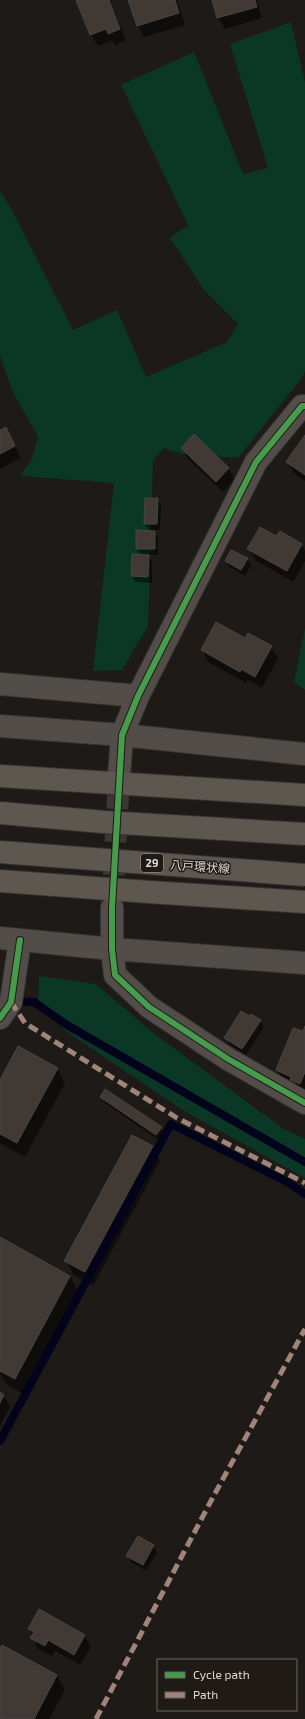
<svg xmlns="http://www.w3.org/2000/svg" width="305" height="1719" font-family="'Exo 2','Noto Sans JP',sans-serif">
  <rect width="100%" height="100%" fill="#1d1a17"/>
  <path fill="#0b3727" d="M291,22l14,60v289l-4,8 -63,79 -56,-4 -18,-6 -11,13 -5,165 -26,44 -29,1 21,-188 -94,-7 12,-17 6,-22 -26,-47 -12,-34v-166l12,20 61,120 44,-20 29,67 81,-35 11,-18 -34,-34 -34,-52 18,-13 -67,-140 73,-33 49,122 25,-6 -38,-124z
    M305,628v62l-11,-8z
    M39,976l57,8 56,48 132,97 21,10v39l-119,-66 -116,-78 -32,-28z"/>
  <path fill="#0007" d="M77,0h33l16,40 -11,5 -3,-5 -14,6 -7,-11z
    M129,0h48l8,25 -41,12 -6,-11z
    M213,0h44l5,18 -37,11 -7,-12z
    M0,431l12,9 9,18 -21,11z
    M194,435l35,33 6,12 -12,12 -35,-33 -6,-11z
    M305,437v44l-11,-8 -6,-11z
    M157,499l4,6 -1,25h-6l4,8v17h-10l4,7v21l-16,-1 -4,-6 1,-21 8,1 -4,-7 12,-18 -4,-7z
    M277,538l24,6 4,7v10l-12,21 -38,-22 -6,-11z
    M247,559l4,6 -6,11 -15,-9 -4,-6z
    M245,639l26,8 7,11 -16,30 -14,-8 -2,3 -38,-21 -6,-12z
    M251,1015l9,6 4,6 -18,28 -17,-11 -3,-6z
    M305,1029v65l-22,-13 -6,-11z
    M57,1068l8,15 -40,74 -25,-14v-61z
    M101,1097l60,31 4,6 -5,7 -55,-38z
    M152,1147l8,14 -67,125 -19,-11 -8,-14z
    M0,1239l70,38 9,15 -55,102 -17,-9 -7,-12z
    M0,1393l4,2 6,12 -10,19z
    M153,1546l4,6 -11,19 -15,-9 -3,-6z
    M29,1629l55,6 7,12 -11,18 -25,-14 -3,5 -14,-7z
    M3,1646l54,30 8,14 -16,29h-49v-68z"/>
  <g fill="none" stroke-linecap="round" stroke-linejoin="round">
    <path stroke="#03031b" stroke-width="8" d="M12,1001l22,1 33,23 238,137
      M0,1441l171,-317 116,58 18,12"/>
  </g>
  <path fill="#413934" stroke="#484644" d="M76,0h33l11,29 -12,5 -2,-5 -16,6z
    M128,0h47l4,13 -42,13z
    M212,0h43l2,7 -40,11z
    M6,427l9,19 -15,8v-24z
    M194,434l35,34 -13,14 -35,-34z
    M305,435v40l-19,-13z
    M145,498h13l-1,26h-13z
    M260,527l16,9 4,-5 22,13 -15,27 -40,-22z
    M136,530l19,1v18h-19z
    M231,550l17,8 -7,12 -16,-9z
    M132,554l17,1 -1,22 -17,-1z
    M216,622l29,16 3,-5 24,13 -17,31 -14,-8 -1,3 -39,-22z
    M241,1011l8,5 2,-2 10,6 -19,29 -18,-11z
    M305,1026v46l-5,12 -10,-4 1,-3 -15,-7 17,-42 10,3z
    M18,1046l40,22 -41,75 -17,-9v-54z
    M105,1089l57,38 -6,8 -56,-38z
    M132,1135l21,11 -68,126 -21,-11z
    M0,1237l70,39 -55,103 -15,-8 1,-9 -1,-1z
    M0,1392l4,3 -4,8z
    M138,1536l16,9 -11,20 -17,-9z
    M39,1609l46,26 -11,20 -26,-15 -3,6 -15,-8 4,-6 -6,-3z
    M2,1645l55,30 -23,44h-34v-70z"/>
  <g fill="none" stroke-linecap="round" stroke-linejoin="round">
    <path stroke="#3a3734" stroke-width="22" stroke-dasharray="22 11" stroke-linecap="butt" d="M112,908l7,-131"/>
    <defs>
      <path id="minor" d="M0,684l138,12
        M0,726l122,9 183,19
        M119,777l3,-42 16,-39 118,-234 46,-56h3
        M112,908v41l3,26 34,32 79,52 77,44
        M0,938l112,11 193,14
        M0,1018l11,-16 9,-62"/>
      <path id="primary" d="M0,776l305,19
        M0,881l149,11 156,10"/>
    </defs>
    <use href="#minor" stroke="#373533" stroke-width="24"/>
    <use href="#primary" stroke="#373533" stroke-width="24"/>
    <use href="#minor" stroke="#524d48" stroke-width="22"/>
    <use href="#primary" stroke="#5e5750" stroke-width="22"/>
    <defs>
      <path id="primary-bridge" d="M0,813l104,9 201,12
        M0,852l305,23"/>
    </defs>
    <use href="#primary-bridge" stroke="#373533" stroke-width="24" stroke-linecap="butt"/>
    <use href="#primary-bridge" stroke="#5e5750" stroke-width="22"/>
    <path stroke="#a18479" stroke-width="5" stroke-dasharray="10 5" stroke-linecap="butt" d="M11,1002l14,21 152,95 128,65
      M96,1719l116,-220 93,-170"/>
    <defs>
      <path id="cycleway" d="M305,406h-3l-46,56 -118,234 -16,39 -10,173v41l3,26 34,32 79,52 77,44
        M0,1018l11,-16 9,-62"/>
    </defs>
    <use href="#cycleway" stroke="#1f1a15" stroke-width="8"/>
    <use href="#cycleway" stroke="#469c4c" stroke-width="6"/>
  </g>
  <g text-anchor="middle" stroke-width="3" stroke-linejoin="round" paint-order="stroke">
    <rect fill="#1f1a15" stroke="#a4a09d" stroke-width="1" x="141" y="854" width="22" height="18" rx="3"/>
    <g font-size="11" font-weight="bold" fill="#dddad7">
      <text x="152" y="867">29</text>
    </g>
    <g font-size="12" fill="#dddad7" stroke="#1f1a15">
      <text transform="translate(200 867) rotate(4)" y="4">八戸環状線</text>
    </g>
  </g>
  <rect x="157" y="1659" width="140" height="52" fill="#1f1a15" stroke="#6b6763"/>
  <rect x="165" y="1672" width="20" height="6" fill="#469c4c" stroke="#6b6763"/>
  <text x="193" y="1679" font-size="12" fill="#dddad7">Cycle path</text>
  <rect x="165" y="1692" width="20" height="6" fill="#a18479" stroke="#6b6763"/>
  <text x="193" y="1699" font-size="12" fill="#dddad7">Path</text>
</svg>
